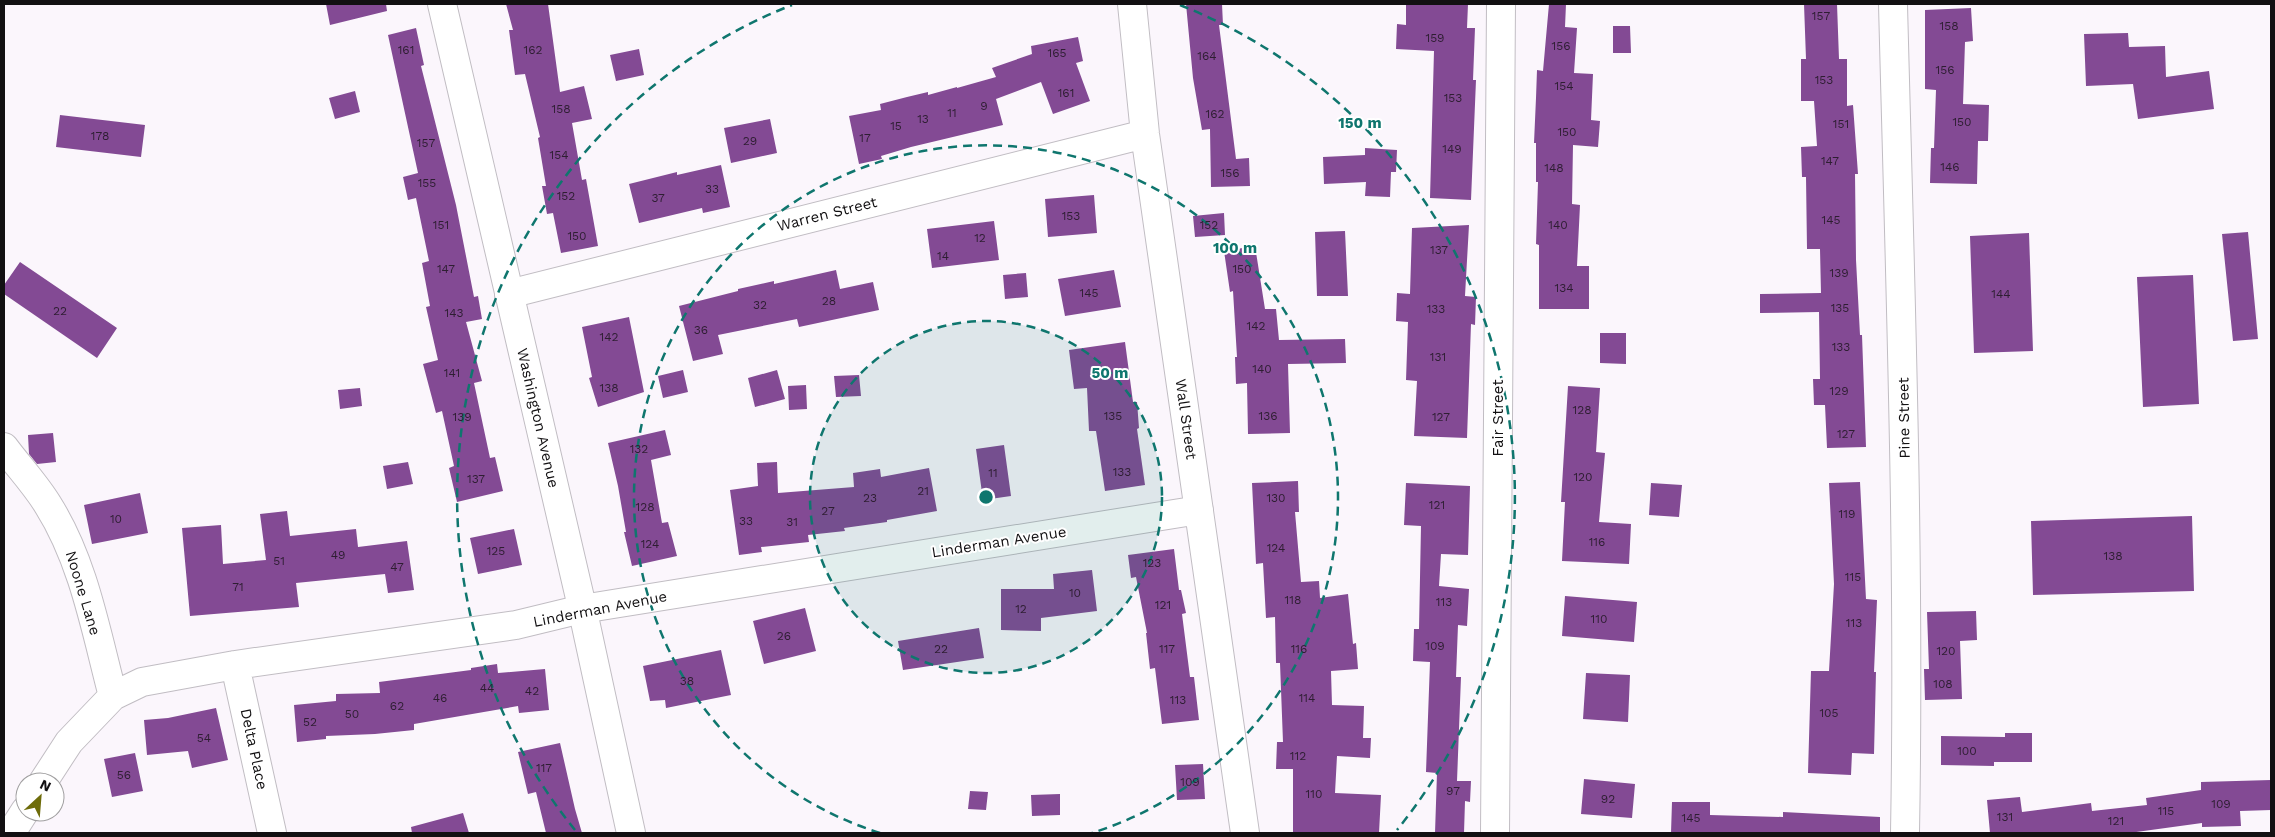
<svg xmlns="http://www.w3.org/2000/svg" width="2275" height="837" font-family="'Work Sans',sans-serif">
  <rect width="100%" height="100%" fill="#fbf6fc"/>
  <path fill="#834a94" d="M326,4h60l1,7 -57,14z
    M506,4h42l12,88 24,-6 8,33 -20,4 10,57 4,-1 12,67 -37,7 -8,-40 -6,1 -5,-28h4l-8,-48 2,-1 -15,-63 -10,1 -6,-45h4z
    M1186,4h36l1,21h-4l17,134 13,-1 1,28 -39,1 -1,-58 -8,1 -9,-52z
    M1406,4h62l-1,24h8l-2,52h3l-5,120 -41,-2 4,-147 -38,-2 1,-25 9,1z
    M1549,4h17l-1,23 12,1 -3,45 19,1 -2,46 9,1 -2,26 -25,-2 -1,59 8,1 -3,61h12v43h-50v-64l-3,-1 2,-62h-2v-39h-2l2,-45 1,-28 6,1z
    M1804,4h33l2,55h8v47l6,-1 5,69h-3l1,86 4,75h2l4,112 -39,1 -2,-43h-11l-1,-26h7l-1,-67 -59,1v-19l61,-1 -1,-44h-13l-1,-72h-4l-1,-30 16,-1 -3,-45h-13v-42h5z
    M1971,8l2,33 -8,1 -2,62 26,1 -1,36h-10l-1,43 -47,-1 1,-35h3l2,-58 -11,-1v-79z
    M1613,26h17l1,27h-18z
    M416,28l8,37 -3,1 35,139 18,92 4,-1 4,23 -16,3 16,59 -8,2 16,75 5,-1 8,34 -46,11 -8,-34 5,-2 -12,-55 -6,2 -13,-49 15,-4 -12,-53 4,-1 -8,-43 7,-2 -13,-63 -8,2 -5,-23 15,-4 -30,-138z
    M2128,33l1,14 36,-1 1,31 43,-6 5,38 -76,10 -5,-35 -47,2 -2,-52z
    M1078,37l5,24 -7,2 14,38 -37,13 -12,-32 -45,17 7,26 -92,22 -30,9 1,3 -23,5 -10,-48 32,-6 -1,-6 27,-7 21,-5v3l29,-8v1l39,-11 -4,-9 40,-14 -1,-8z
    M639,49l5,26 -28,6 -6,-26z
    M355,91l5,21 -25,7 -6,-21z
    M60,115l85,10 -4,32 -85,-10z
    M770,119l7,34 -46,10 -7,-35z
    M1365,148l32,2 -1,22h-5l-1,25 -25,-1 1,-14 -42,2 -1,-27 42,-2z
    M721,165l9,42 -27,6 -1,-5 -63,15 -10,-39 48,-12v3z
    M1094,195l3,38 -49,4 -3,-38z
    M1224,213l1,22 -30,2 -2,-21z
    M994,221l5,39 -67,8 -5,-39z
    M1469,225l-4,71 11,1 -1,28 -4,-1 -4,114 -53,-2 3,-55 -11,-1 2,-58 -12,-1 1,-28 13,1 2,-66z
    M1345,231l3,65h-31l-2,-64z
    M2248,232l10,107 -25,2 -11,-107z
    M2029,233l4,118 -59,2 -4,-117z
    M1255,246l10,63h11l3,31 66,-1 1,24 -58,1 2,69 -42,1 -1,-51 -11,1 -1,-27h2l-4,-66 -3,1 -6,-41z
    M20,262l97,66 -20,30 -93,-64v-9z
    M836,270l4,19 33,-7 6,28 -80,17 -2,-8 -79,16 5,19 -30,7 -14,-55 59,-15v-2l36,-8v3z
    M1114,270l7,37 -56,9 -7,-37z
    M1026,273l2,24 -23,2 -2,-24z
    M2193,275l6,129 -56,3 -6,-130z
    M629,317l15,75 -46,15 -9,-29 3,-1 -10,-50z
    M1600,333h26v31l-26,-1z
    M1125,342l8,60h4l2,26 -2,1 8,56 -40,6 -9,-60h-7l-2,-43 -13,1 -5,-39z
    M683,370l5,22 -25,6 -5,-22z
    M777,370l8,29 -30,8 -7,-29z
    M859,375l2,21 -25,1 -2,-21z
    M806,385l1,24 -18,1 -1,-24z
    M1568,386l32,2 -4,64 9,1 -6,69 32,2 -2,40 -67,-3 3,-59h-4z
    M360,388l2,18 -22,3 -2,-19z
    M665,430l6,25 -20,5 11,63 6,-1 9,34 -45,10 -8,-34h2l-8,-46 -10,-43z
    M53,433l3,29 -19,2 -8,-10 -1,-19z
    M1004,445l7,51 -28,4 -7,-51z
    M408,462l5,22 -26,5 -4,-23z
    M777,462l1,31 76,-6 -1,-14 27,-4 1,8 48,-9 8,43 -50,9v2l-43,6 1,3 -37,4 1,7 -48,5 1,5 -23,3 -9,-65 28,-4 -1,-23z
    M1298,481l1,31h-4l6,70 18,-1 1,17 28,-4 5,50 3,-1 2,26 -27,2 1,34 32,1 -1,32h8l-1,20 -33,-2 -2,37 46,2 -2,38h-86v-64h-17l1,-27h6l-3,-79h-4l-1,-46 -9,1 -3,-55 -7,1 -4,-81z
    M1860,482l6,117 11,1 -3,72h2l-2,82 -22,-1 -1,22 -43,-2 3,-102h18l5,-87 -5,-101z
    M1406,483l64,3 -2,69 -27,-1 -2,32 30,3 -2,37 -9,-1 -2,52h5l-4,104h14l-1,21 -5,-1 -1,32h-29l2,-60 -11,-1 4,-110 -17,-1 1,-32h5l2,-103 -17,-1z
    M1651,483l31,2 -3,32 -30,-2z
    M140,493l8,40 -56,11 -8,-39z
    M287,511l3,25 66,-7 2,18 49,-6 7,49 -26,3 -3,-19 -89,9 3,24 -109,9 -8,-88 39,-3 2,39 43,-4 -6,-46z
    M2192,516l2,75 -161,4 -2,-74z
    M514,529l8,36 -44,9 -8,-36z
    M1174,549l5,41h2l5,23 -4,1 8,63h4l5,43 -37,4 -7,-56 -5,1 -4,-36h1l-11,-56 -5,1 -3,-23z
    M1092,570l5,41 -56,7v13l-40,-1v-41h53l-1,-15z
    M1565,596l72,6 -3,40 -72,-6z
    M805,608l11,43 -52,13 -11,-43z
    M1976,611l1,29 -17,1 2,58 -37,1 -1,-31h5l-2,-57z
    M979,628l5,30 -81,12 -5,-29z
    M721,650l10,45 -65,13 -1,-8 -15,1 -7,-35z
    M497,664l1,9 47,-4 4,41 -30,3 -1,-7 -104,18v6l-39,4 -49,2v3l-29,3 -3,-37 42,-4v-7l44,-1 -1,-11 92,-12v-2z
    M1586,673l44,2 -2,47 -45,-3z
    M216,708l12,52 -36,8 -4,-17 -41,4 -3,-35 24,-2z
    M2005,733h27v29h-38v4l-53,-1v-29l64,1z
    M560,743l15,66 7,24h-36l-10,-41 -8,2 -10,-42z
    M135,753l8,38 -31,6 -8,-38z
    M1203,764l2,35 -28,1 -2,-35z
    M1584,779l51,5 -3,34 -51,-4z
    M2271,780v30l-31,1 1,15 -39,1v-4l-73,10h-139l-3,-33 33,-3 2,15 69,-9 1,8 55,-6 -1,-7 55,-8v-8z
    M970,791l18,1 -2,18 -18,-1z
    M1060,794v21l-28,1 -1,-21z
    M1672,802h38v13l73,2v-5l97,5v16h-209z
    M463,813l6,20h-57l-1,-6z"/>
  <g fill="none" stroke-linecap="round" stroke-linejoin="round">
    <defs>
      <path id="minor" d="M1132,4l13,130 100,699
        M1893,4c7,276 17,553 12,829
        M509,294l636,-160
        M4,447c14,19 32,38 44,58 36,57 48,127 65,191
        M235,665l37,168
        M43,782l26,-40 44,-46 29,-14 93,-17 281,-40 66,-16 617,-99
        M11,833l14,-22
        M1495,833l6,-829"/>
      <path id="major" d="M442,4l138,594 51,235"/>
    </defs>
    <use href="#minor" stroke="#c1bdc3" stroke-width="30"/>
    <use href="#major" stroke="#c1bdc3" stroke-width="30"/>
    <use href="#minor" stroke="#fff" stroke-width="28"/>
    <use href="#major" stroke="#fff" stroke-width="28"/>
  </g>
  <circle cx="986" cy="497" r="176" fill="#0f766e" fill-opacity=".12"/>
  <g fill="none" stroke="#0f766e" stroke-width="2.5" stroke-dasharray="9 6">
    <circle cx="986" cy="497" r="176"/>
    <path d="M880 833A352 352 0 1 1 1092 833"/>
    <path d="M575 830A529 529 0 0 1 792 5M1180 5A529 529 0 0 1 1397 830"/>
  </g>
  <g text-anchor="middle" stroke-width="4" stroke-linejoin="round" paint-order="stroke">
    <g font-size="12" fill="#2e1e32">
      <text x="1821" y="20">157</text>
      <text x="1949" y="30">158</text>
      <text x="1435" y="42">159</text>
      <text x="1561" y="50">156</text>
      <text x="406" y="54">161</text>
      <text x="533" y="54">162</text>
      <text x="1057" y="57">165</text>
      <text x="1207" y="60">164</text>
      <text x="1945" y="74">156</text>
      <text x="1824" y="84">153</text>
      <text x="1564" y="90">154</text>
      <text x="1066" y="97">161</text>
      <text x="1453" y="102">153</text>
      <text x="984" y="110">9</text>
      <text x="561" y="113">158</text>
      <text x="952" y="117">11</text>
      <text x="1215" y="118">162</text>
      <text x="923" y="123">13</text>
      <text x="1962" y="126">150</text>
      <text x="1841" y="128">151</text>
      <text x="896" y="130">15</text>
      <text x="1567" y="136">150</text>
      <text x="100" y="140">178</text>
      <text x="865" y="142">17</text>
      <text x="750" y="145">29</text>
      <text x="426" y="147">157</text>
      <text x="1452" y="153">149</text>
      <text x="559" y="159">154</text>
      <text x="1830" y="165">147</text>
      <text x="1950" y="171">146</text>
      <text x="1554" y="172">148</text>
      <text x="1230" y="177">156</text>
      <text x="427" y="187">155</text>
      <text x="712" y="193">33</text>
      <text x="566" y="200">152</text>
      <text x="658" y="202">37</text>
      <text x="1071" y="220">153</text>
      <text x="1831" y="224">145</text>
      <text x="441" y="229">151</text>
      <text x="1209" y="229">152</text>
      <text x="1558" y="229">140</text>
      <text x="577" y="240">150</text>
      <text x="980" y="242">12</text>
      <text x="1439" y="254">137</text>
      <text x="943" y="260">14</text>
      <text x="446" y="273">147</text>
      <text x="1242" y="273">150</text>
      <text x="1839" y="277">139</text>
      <text x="1564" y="292">134</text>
      <text x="1089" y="297">145</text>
      <text x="2001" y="298">144</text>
      <text x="829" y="305">28</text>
      <text x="760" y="309">32</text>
      <text x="1840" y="312">135</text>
      <text x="1436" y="313">133</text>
      <text x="60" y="315">22</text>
      <text x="454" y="317">143</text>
      <text x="1256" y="330">142</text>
      <text x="701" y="334">36</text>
      <text x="609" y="341">142</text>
      <text x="1841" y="351">133</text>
      <text x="1438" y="361">131</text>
      <text x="1262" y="373">140</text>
      <text x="452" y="377">141</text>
      <text x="609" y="392">138</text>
      <text x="1839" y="395">129</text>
      <text x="1582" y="414">128</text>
      <text x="1113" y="420">135</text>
      <text x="1268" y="420">136</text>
      <text x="462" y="421">139</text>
      <text x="1441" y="421">127</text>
      <text x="1846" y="438">127</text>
      <text x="639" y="453">132</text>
      <text x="1122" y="476">133</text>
      <text x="993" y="477">11</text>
      <text x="1583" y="481">120</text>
      <text x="476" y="483">137</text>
      <text x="923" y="495">21</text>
      <text x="870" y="502">23</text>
      <text x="1276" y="502">130</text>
      <text x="1437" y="509">121</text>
      <text x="645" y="511">128</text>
      <text x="828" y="515">27</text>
      <text x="1847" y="518">119</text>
      <text x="116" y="523">10</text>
      <text x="746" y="525">33</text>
      <text x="792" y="526">31</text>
      <text x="1597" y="546">116</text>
      <text x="650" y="548">124</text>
      <text x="1276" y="552">124</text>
      <text x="496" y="555">125</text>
      <text x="338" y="559">49</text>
      <text x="2113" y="560">138</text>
      <text x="279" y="565">51</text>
      <text x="1152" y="567">123</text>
      <text x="397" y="571">47</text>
      <text x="1853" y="581">115</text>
      <text x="238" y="591">71</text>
      <text x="1075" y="597">10</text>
      <text x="1293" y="604">118</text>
      <text x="1444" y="606">113</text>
      <text x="1163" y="609">121</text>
      <text x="1021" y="613">12</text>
      <text x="1599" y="623">110</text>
      <text x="1854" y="627">113</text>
      <text x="784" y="640">26</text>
      <text x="1435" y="650">109</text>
      <text x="941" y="653">22</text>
      <text x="1167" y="653">117</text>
      <text x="1299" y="653">116</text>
      <text x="1946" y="655">120</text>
      <text x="687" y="685">38</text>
      <text x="1943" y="688">108</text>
      <text x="487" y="692">44</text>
      <text x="532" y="695">42</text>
      <text x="440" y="702">46</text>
      <text x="1307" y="702">114</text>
      <text x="1178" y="704">113</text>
      <text x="397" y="710">62</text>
      <text x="1829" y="717">105</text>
      <text x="352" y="718">50</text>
      <text x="310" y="726">52</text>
      <text x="204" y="742">54</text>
      <text x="1967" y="755">100</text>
      <text x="1298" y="760">112</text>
      <text x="544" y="772">117</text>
      <text x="124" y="779">56</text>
      <text x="1190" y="786">109</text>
      <text x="1453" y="795">97</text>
      <text x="1314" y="798">110</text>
      <text x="1608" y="803">92</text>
      <text x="2221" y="808">109</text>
      <text x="2166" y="815">115</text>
      <text x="2005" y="821">131</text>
      <text x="1691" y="822">145</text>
      <text x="2116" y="825">121</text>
    </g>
    <g font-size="15" fill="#121012" stroke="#fff">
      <text transform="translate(827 214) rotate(-14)" y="5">Warren Street</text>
      <text transform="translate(538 418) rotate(77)" y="5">Washington Avenue</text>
      <text transform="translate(1498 418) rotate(-90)" y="5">Fair Street</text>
      <text transform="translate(1904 418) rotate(-91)" y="5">Pine Street</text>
      <text transform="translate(1186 419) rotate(82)" y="5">Wall Street</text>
      <text transform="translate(999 542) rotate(-9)" y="5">Linderman Avenue</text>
      <text transform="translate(83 593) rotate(73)" y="5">Noone Lane</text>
      <text transform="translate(600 609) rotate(-11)" y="5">Linderman Avenue</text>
      <text transform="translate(254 749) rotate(78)" y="5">Delta Place</text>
    </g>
  </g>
  <circle cx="986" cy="497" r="8" fill="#0f766e" stroke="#fff" stroke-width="2.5"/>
  <g font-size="15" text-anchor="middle" font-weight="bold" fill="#0f766e" stroke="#fff" stroke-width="4" stroke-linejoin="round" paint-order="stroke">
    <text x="1360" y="128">150 m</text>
    <text x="1235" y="253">100 m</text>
    <text x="1110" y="378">50 m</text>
  </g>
  <rect width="2275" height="837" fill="none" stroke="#121012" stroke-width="10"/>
  <g transform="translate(40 797) rotate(26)"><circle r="24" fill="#ffffff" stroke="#a09fa0"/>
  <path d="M0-4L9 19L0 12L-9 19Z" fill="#6e6c0a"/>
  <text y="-8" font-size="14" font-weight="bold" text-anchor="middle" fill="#121012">N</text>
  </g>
</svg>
